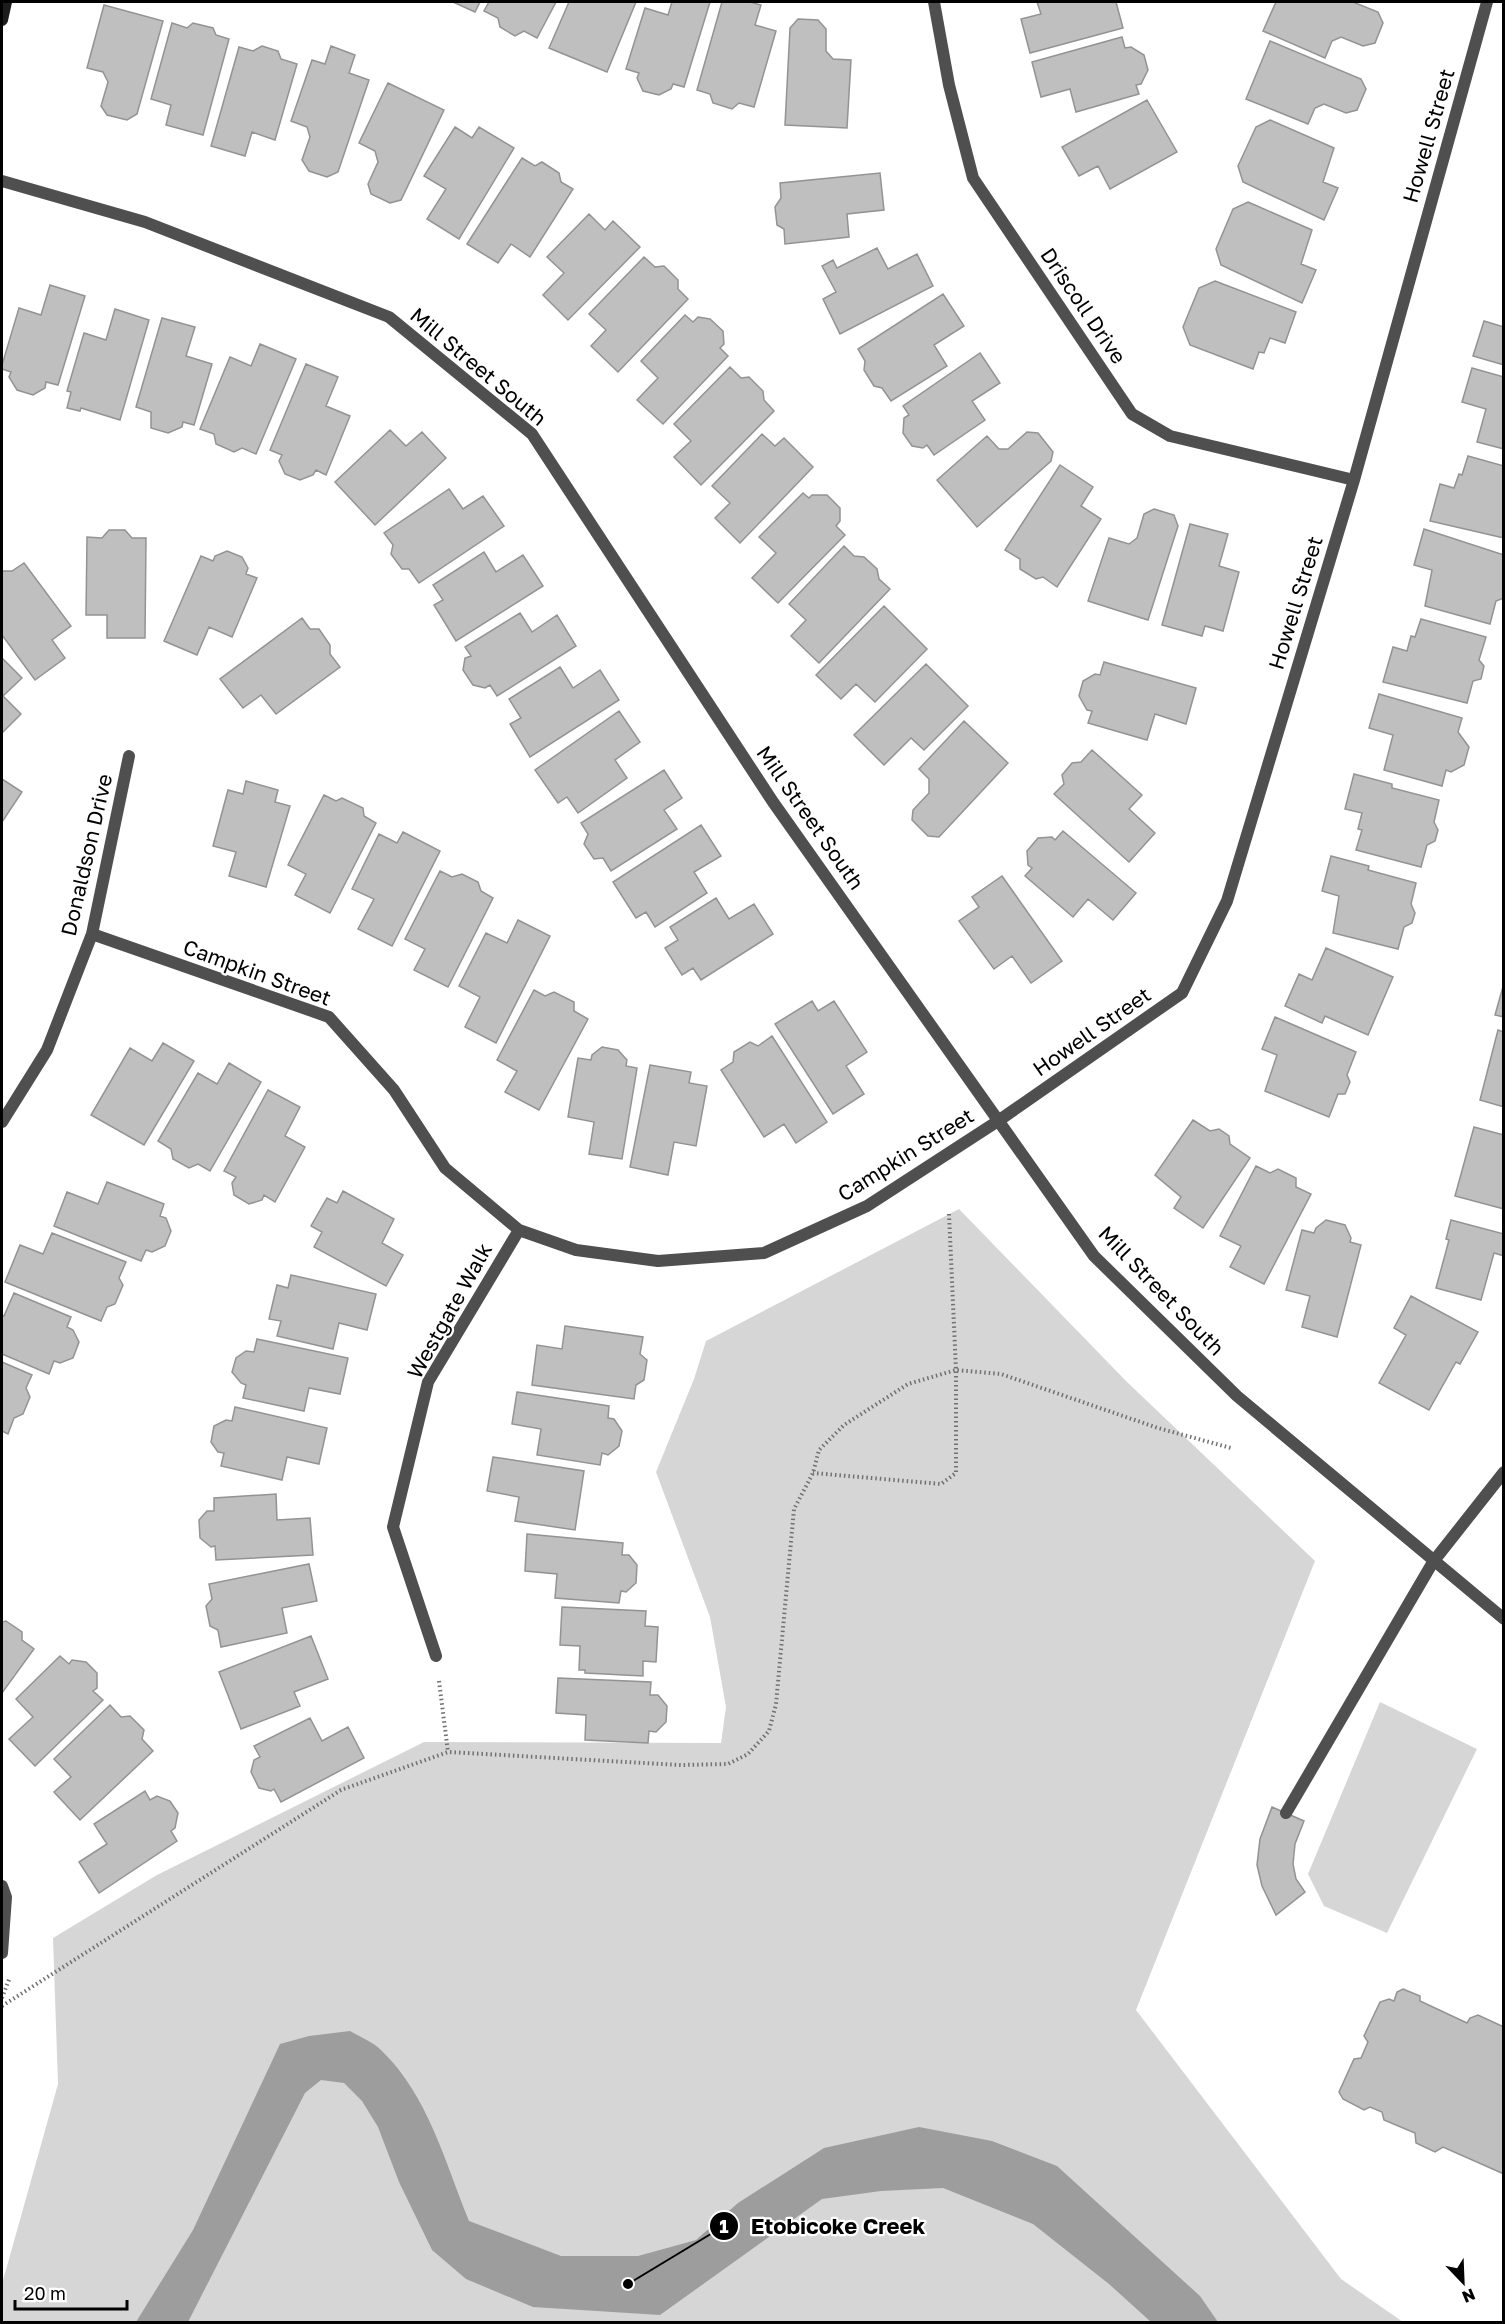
<svg xmlns="http://www.w3.org/2000/svg" width="1505" height="2324" font-family="'Golos Text',sans-serif">
  <rect width="100%" height="100%" fill="#fff"/>
  <path fill="#d6d6d6" d="M959,1209l168,173 188,179 -179,449 205,269 62,43h-1401v-38l56,-200 -5,-146 104,-63 267,-133 297,1 5,-36 -16,-90 -54,-145 38,-93 12,-38z
    M1380,1702l97,47 -90,184 -63,-27 -16,-32z"/>
  <path fill="#9d9d9d" d="M350,2031c10,6 23,11 31,19 47,45 64,112 88,171l92,35h77l58,-16 42,-37 86,-55 95,-21 73,14 65,25 143,130 18,26h-67l-42,-38 -76,-60 -90,-36 -62,3 -59,8 -162,116 -127,-8 -67,-28 -34,-29 -33,-68 -21,-55 -16,-26 -18,-18 -23,-3 -16,13 -117,229h-52l57,-92 87,-186 29,-8z"/>
  <path fill="#bfbfbf" stroke="#939393" stroke-width="1.5" d="M453,2h27l-5,10z
    M489,2h67l-19,36 -13,-7 -9,5 -15,-9 -2,-9 -14,-7z
    M569,2h67l-29,70 -58,-24z
    M672,2h38l-26,85 -11,-3 -2,5 -12,6 -16,-4 -6,-13 2,-5 -13,-4 19,-61 23,7z
    M722,2h28l11,3 -6,20 21,6 -22,76 -15,-4 -7,6 -19,-6 -3,-9 -13,-4z
    M1037,2h79l7,26 -93,25 -9,-34 20,-5z
    M1276,2h77l25,10 5,11 -8,20 -12,3 -22,-9 -9,4 -7,17 -62,-27z
    M104,5l59,16 -26,93 -10,6 -20,-5 -6,-9 7,-24 -5,-10 -16,-4z
    M798,19l20,1 8,9v22l7,8 18,1 -4,68 -62,-3 5,-97z
    M172,23l15,5 6,-5 20,5 3,7 13,4 -26,96 -37,-10 5,-20 -20,-6z
    M1122,37l3,11 6,-1 13,8 4,15 -7,14 -5,1 3,9 -63,18 -6,-23 -29,8 -9,-35z
    M1270,41l91,38 5,10 -9,21 -11,3 -22,-9 -9,4 -7,16 -62,-25z
    M262,46l16,5 3,8 16,5 -22,76 -23,-8 -7,24 -34,-10 28,-99 14,4z
    M331,46l24,9 -6,18 20,7 -31,92 -11,5 -18,-6 -7,-11 8,-23 -3,-10 -16,-6 21,-61 13,4z
    M388,83l56,27 -43,90 -11,3 -19,-9 -3,-10 10,-22 -3,-11 -16,-8z
    M1147,100l30,52 -67,37 -12,-23 -19,10 -17,-29z
    M1270,120l64,28 -11,34 15,6 -14,32 -81,-38 -5,-16 18,-39z
    M455,127l17,11 7,-11 35,21 -55,91 -32,-20 19,-30 -22,-13z
    M522,158l13,8 7,-4 17,11 2,9 12,7 -43,68 -19,-13 -13,19 -31,-19z
    M880,173l4,37 -37,4 2,23 -64,7 -1,-15 -7,-4 -2,-18 6,-9 -1,-15z
    M1248,202l64,28 -11,34 15,6 -14,33 -81,-38 -5,-16 17,-40z
    M589,214l16,16 8,-9 27,26 -72,73 -25,-25 21,-22 -17,-16z
    M877,248l11,21 29,-15 16,32 -93,48 -17,-35 13,-7 -14,-26 11,-6 4,8z
    M644,257l11,10 9,-1 14,14v9l10,10 -70,73 -27,-26 15,-16 -17,-16z
    M1215,281l81,31 -11,31 -15,-5 -6,15 -5,-1 -6,17 -63,-24 -7,-18 16,-39z
    M50,285l35,11 -27,89 -12,-3 -1,6 -12,7 -16,-5 -8,-13 2,-5 -9,-3v-4l17,-57 22,7z
    M943,294l21,32 -30,19 13,21 -56,35 -9,-13 -8,-2 -10,-16 1,-9 -7,-12z
    M115,309l34,11 -29,100 -39,-12 -1,3 -13,-3 4,-16 -4,-1 17,-58 22,7z
    M685,315l8,7 5,-5 12,2 13,12 1,13 -4,4 8,8 -65,68 -26,-24 21,-22 -17,-17z
    M162,318l33,9 -9,29 26,8 -18,61 -11,-3 -1,5 -14,6 -17,-5v-16l-15,-5z
    M1484,321l20,6v38l-31,-9z
    M260,344l36,15 -40,95 -14,-6 -8,4 -18,-8 -2,-10 -14,-5 30,-72 21,9z
    M980,353l20,30 -28,18 13,19 -51,35 -7,-10 -4,3 -11,-2 -9,-13 1,-15 5,-3 -6,-9z
    M306,364l32,13 -12,29 24,10 -24,59 -10,-5 -3,5 -13,5 -15,-6 -6,-13 3,-6 -12,-5z
    M730,367l11,11 8,-1 14,14 1,9 10,11 -73,74 -27,-28 17,-16 -17,-17z
    M1472,368l32,9v72l-27,-7 9,-33 -24,-7z
    M390,430l16,16 16,-14 24,26 -71,67 -40,-43z
    M1027,432l11,1 15,19 -2,9 -74,66 -40,-47 50,-44 12,13h9z
    M762,434l13,12 9,-8 29,29 -73,76 -25,-25 15,-15 -18,-17z
    M1468,456l36,10v72l-74,-17 10,-37 14,4 5,-14 3,1z
    M1060,465l33,22 -12,19 20,13 -44,68 -14,-10 -7,2 -16,-10v-10l-15,-9z
    M449,489l14,20 20,-13 21,30 -85,57 -10,-14h-7l-11,-15 2,-9 -9,-12z
    M803,493l6,5 3,-3h15l13,13v13l-4,5 9,9 -67,68 -26,-25 24,-25 -17,-16z
    M1154,509l20,6 4,11 -30,94 -60,-19 21,-63 20,6 8,-6 7,-24z
    M1190,524l38,10 -9,32 20,6 -16,59 -18,-5 -3,10 -40,-11z
    M1424,529l80,26v43l-8,3 -6,23 -65,-18 7,-36 -18,-5z
    M109,530h16l7,8h14l-1,100h-38v-23h-21l1,-78 15,1z
    M844,546l10,10 10,1 13,12 2,10 11,10 -71,74 -28,-27 15,-16 -17,-16z
    M227,551l15,6 6,11 -2,6 11,4 -25,59 -23,-10 -12,28 -33,-14 37,-85 12,5 2,-5z
    M484,552l12,20 27,-17 20,31 -87,55 -22,-36 9,-5 -10,-15z
    M24,563l47,63 -19,14 13,18 -30,22 -33,-45v-64h10z
    M884,606l43,43 -52,53 -19,-18 -15,15 -25,-24z
    M520,613l12,19 25,-17 19,31 -79,50 -7,-11 -5,3 -12,-3 -10,-15 2,-12 6,-2 -6,-9z
    M302,618l8,11h9l11,16v9l10,13 -64,47 -15,-19 -18,13 -23,-29z
    M1421,619l65,18 -7,23 5,6 -3,13 -8,2 -6,22 -84,-21 10,-35 14,4 4,-15 4,1z
    M2,658l20,20 -19,18 18,18 -19,19z
    M1104,662l92,26 -10,36 -31,-10 -8,26 -59,-17 4,-12 -5,-1 -8,-14 4,-15 12,-7 5,1z
    M926,664l42,42 -44,44 -13,-12 -27,27 -30,-30z
    M560,667l13,21 27,-18 19,30 -89,57 -20,-33 11,-6 -12,-19z
    M1379,694l83,24 -4,14 11,15 -5,18 -13,7 -5,-2 -4,16 -58,-16 9,-35 -24,-7z
    M619,711l21,31 -25,18 12,18 -49,35 -11,-16 -9,6 -23,-33z
    M964,721l44,42 -69,74 -11,-1 -16,-16 1,-10 16,-17v-14l-10,-10z
    M1092,750l50,45 -13,14 26,24 -26,29 -75,-68 10,-10 -2,-9 10,-12 9,-1z
    M664,770l18,28 -18,12 13,19 -66,42 -8,-13 -9,1 -10,-15 4,-10 -7,-11z
    M1354,774l38,10v4l47,12 -5,22 4,8 -3,11 -8,4 -6,22 -65,-17 6,-20 -4,-1 4,-16 -17,-4z
    M2,779l20,13 -20,30z
    M246,781l32,9 -3,12 15,4 -24,81 -37,-11 7,-24 -23,-6 15,-56 15,4z
    M324,795l12,6 6,-3 21,10 1,8 12,7 -46,90 -35,-18 11,-21 -18,-9z
    M701,825l20,31 -27,16 13,21 -52,34 -9,-15 -10,6 -23,-36z
    M1063,831l73,62 -23,27 -25,-21 -15,18 -48,-41 7,-8 -4,-3 -1,-14 11,-13 14,-1 3,3z
    M403,832l37,19 -48,95 -34,-17 16,-30 -22,-10 27,-55 18,9z
    M1331,856l38,10 -1,4 48,13 -5,21 4,9 -3,10 -8,4 -6,22 -65,-16 6,-37 -17,-5z
    M440,871l12,6 10,-3 16,8 3,9 12,7 -45,89 -34,-17 11,-21 -20,-10z
    M1002,876l60,85 -31,22 -19,-27 -18,13 -35,-48 20,-14 -7,-10z
    M716,898l13,21 25,-15 19,30 -72,46 -8,-12 -11,7 -17,-27 13,-8 -8,-13z
    M518,920l32,16 -54,107 -31,-16 15,-30 -21,-11 27,-53 21,10z
    M1326,948l67,29 -25,58 -43,-19 -3,7 -37,-17 14,-32 13,6z
    M1504,983v34l-9,-2z
    M534,990l11,6 9,-4 20,10v9l14,8 -49,91 -34,-18 12,-21 -20,-11z
    M812,1001l6,10 16,-10 33,51 -21,14 18,28 -31,20 -58,-90z
    M1275,1017l81,35 -9,23 3,7 -5,12h-7l-9,23 -64,-26 12,-36 -15,-6z
    M1498,1030l6,2v75l-24,-7z
    M772,1036l55,86 -31,21 -12,-19 -20,13 -43,-67 12,-8 1,-10 16,-10 8,4z
    M163,1043l31,18 -50,84 -53,-30 39,-67 22,13z
    M602,1047l16,3 9,10 -1,6 11,2 -15,91 -33,-5 5,-32 -26,-5 10,-59 13,2 1,-5z
    M229,1063l32,19 -51,89 -12,-7 -9,4 -16,-9 -2,-10 -13,-8 40,-68 19,11z
    M650,1065l41,7 -2,11 18,3 -11,60 -22,-4 -6,33 -38,-8z
    M268,1090l32,17 -15,29 20,11 -30,55 -11,-7 -2,5 -13,4 -15,-9 -2,-12 4,-6 -12,-6z
    M1193,1120l17,11 9,-2 10,7 1,8 20,14 -47,70 -29,-20 7,-11 -26,-22z
    M1474,1127l30,8v74l-49,-13z
    M1256,1166l14,7 8,-4 18,9v9l15,7 -47,90 -34,-17 11,-21 -21,-10z
    M107,1182l57,22 -4,12 6,2 5,13 -6,15 -13,6 -6,-2 -5,11 -87,-35 13,-34 31,12z
    M343,1191l51,28 -12,24 21,12 -17,31 -72,-39 8,-15 -11,-6 16,-28 10,5z
    M1326,1220l19,5 6,13 -1,4 11,3 -24,92 -35,-10 8,-31 -24,-6 16,-60 12,3 2,-5z
    M1451,1220l53,14v22l-10,-3 -13,47 -45,-12 13,-48 -3,-1z
    M52,1233l74,29 -7,16 4,7 -8,19 -8,3 -6,14 -96,-39 15,-37 23,9z
    M291,1275l85,19 -9,36 -28,-7 -6,26 -56,-13 4,-15 -12,-2 8,-34 11,3z
    M14,1293l57,24 -4,10 6,3 6,12 -6,16 -13,5 -6,-2 -5,13 -47,-20v-39l2,1z
    M1411,1296l67,36 -18,32 -4,-2 -27,48 -50,-27 27,-48 -12,-7z
    M565,1326l78,11 -3,17 7,6 -3,20 -8,5 -2,14 -102,-14 5,-40 25,4z
    M257,1339l91,19 -8,36 -31,-6 -5,23 -61,-13 3,-13 -5,-2 -9,-11 4,-14 10,-7 8,1z
    M2,1362l30,13 -6,13 4,9 -7,17 -9,4 -6,16 -6,-3z
    M517,1392l92,14 -1,12 6,1 8,12 -3,15 -11,9 -6,-2 -2,12 -63,-10 4,-26 -29,-5z
    M235,1407l92,21 -8,36 -32,-7 -5,23 -61,-14 3,-13 -6,-1 -7,-10 3,-16 12,-6 6,1z
    M493,1457l91,14 -9,59 -60,-9 4,-24 -32,-6z
    M276,1494l1,26 33,-2 3,37 -97,5 -1,-14 -4,1 -11,-9 -1,-18 8,-9h7v-13z
    M527,1534l96,9 -1,12h7l8,10 -1,18 -10,9 -5,-1 -2,12 -64,-5 2,-24 -32,-3z
    M309,1564l8,37 -35,7 5,25 -66,14 -3,-17 -8,-4 -4,-20 6,-7 -3,-15z
    M562,1607l84,4 -1,15 13,1 -2,35 -13,-1v15l-58,-3v-3h-6l1,-24 -20,-1z
    M6,1621l16,11v8l12,9 -32,44v-71z
    M311,1636l17,43 -34,13 6,14 -59,23 -22,-57z
    M60,1656l9,8 3,-4 14,2 11,11v15l-4,3 10,9 -68,66 -26,-27 24,-22 -17,-18z
    M558,1678l93,4 -1,13h8l9,11 -1,16 -10,10 -7,-1 -1,12 -63,-3 1,-25 -30,-2z
    M110,1705l11,12 9,-1 14,14 -2,9 11,12 -73,69 -26,-28 17,-15 -17,-18z
    M310,1718l12,23 26,-14 16,31 -83,44 -7,-13 -3,2 -12,-3 -8,-16 3,-12 6,-3 -6,-11z
    M145,1791l5,9 7,-4 13,5 8,12 -3,15 -4,3 6,10 -78,52 -20,-31 28,-18 -13,-20z
    M1272,1807l32,14 -9,23 -2,20 3,15 9,13 -29,23 -14,-29 -5,-21 3,-26z
    M1403,1989l17,7v5l47,22 3,-5 8,-3 26,12v147l-61,-27 -8,5 -19,-9 -1,-10 -31,-13 -2,-8 -12,-5 -6,3 -21,-11 -4,-7 15,-33 7,-1 7,-16 -4,-6 16,-34 9,-3 5,2 3,-9z"/>
  <g fill="none" stroke-linecap="round" stroke-linejoin="round">
    <path stroke="#717171" stroke-width="4" stroke-dasharray="1.5 3" stroke-linecap="butt" d="M949,1214l7,156 45,4 157,54 73,20
      M439,1681l9,71
      M2,1998l8,-21
      M2,2006l339,-216 107,-38 233,13 47,-1 20,-10 21,-23 7,-27 18,-195 19,-36 6,-23 25,-25 64,-41 48,-14v103l-15,11 -128,-11"/>
    <path stroke="#4f4f4f" stroke-width="12" d="M1286,1813l147,-251"/>
    <path stroke="#4f4f4f" stroke-width="12" d="M934,2l15,83 24,93 159,236 38,22 184,44
      M2,181l143,41 244,95 143,117 241,368 321,454 143,140 267,223
      M92,934l237,83 65,73 51,78 74,62 57,20 82,11 106,-8 103,-47 131,-85 184,-128 45,-92 127,-421 133,-478
      M2,1122l45,-72 45,-116 37,-178
      M1433,1562l71,-90
      M436,1656l-43,-129 35,-145 91,-152
      M2,1886l4,11 -4,56"/>
    <path stroke="#1c1c1c" stroke-width="12" d="M2,20l4,-18"/>
  </g>
  <g text-anchor="middle" stroke-width="4.5" stroke-linejoin="round" paint-order="stroke">
    <g font-size="21" fill="#000" stroke="#fff">
      <text transform="translate(1429 136) rotate(-74)" y="7">Howell Street</text>
      <text transform="translate(1083 306) rotate(56)" y="7">Driscoll Drive</text>
      <text transform="translate(478 367) rotate(40)" y="7">Mill Street South</text>
      <text transform="translate(1296 603) rotate(-73)" y="7">Howell Street</text>
      <text transform="translate(810 818) rotate(55)" y="7">Mill Street South</text>
      <text transform="translate(87 855) rotate(-77)" y="7">Donaldson Drive</text>
      <text transform="translate(257 973) rotate(20)" y="7">Campkin Street</text>
      <text transform="translate(1092 1032) rotate(-35)" y="7">Howell Street</text>
      <text transform="translate(906 1155) rotate(-32)" y="7">Campkin Street</text>
      <text transform="translate(1161 1291) rotate(46)" y="7">Mill Street South</text>
      <text transform="translate(450 1311) rotate(-61)" y="7">Westgate Walk</text>
    </g>
  </g>
  <path fill="none" stroke="#000" stroke-width="2" d="M628 2284L724 2226"/>
  <g fill="#000" stroke="#fff" stroke-width="2">
    <circle cx="628" cy="2284" r="6"/>
    <circle cx="724" cy="2226" r="15"/>
  </g>
  <g font-size="18" text-anchor="middle" font-weight="bold" fill="#fff">
    <text x="724" y="2233">1</text>
  </g>
  <g font-size="22" text-anchor="middle" font-weight="bold" fill="#000" stroke="#fff" stroke-width="4.5" stroke-linejoin="round" paint-order="stroke">
    <text x="838" y="2234">Etobicoke Creek</text>
  </g>
  <rect width="1505" height="2324" fill="none" stroke="#000000" stroke-width="6"/>
  <g transform="translate(1463 2282) rotate(157)" stroke="#ffffff" stroke-width="4.5" paint-order="stroke">
  <path d="M0-4.5L10 22L0 15L-10 22Z" fill="#000000"/>
  <text y="-9" font-size="16" font-weight="bold" text-anchor="middle" fill="#000000">N</text>
  </g>
  <path d="M15 2300v9h112v-9" fill="none" stroke="#000000" stroke-width="3"/>
  <text x="24" y="2300" font-size="18" fill="#000000" stroke="#ffffff" stroke-width="4.5" paint-order="stroke">20 m</text>
</svg>
